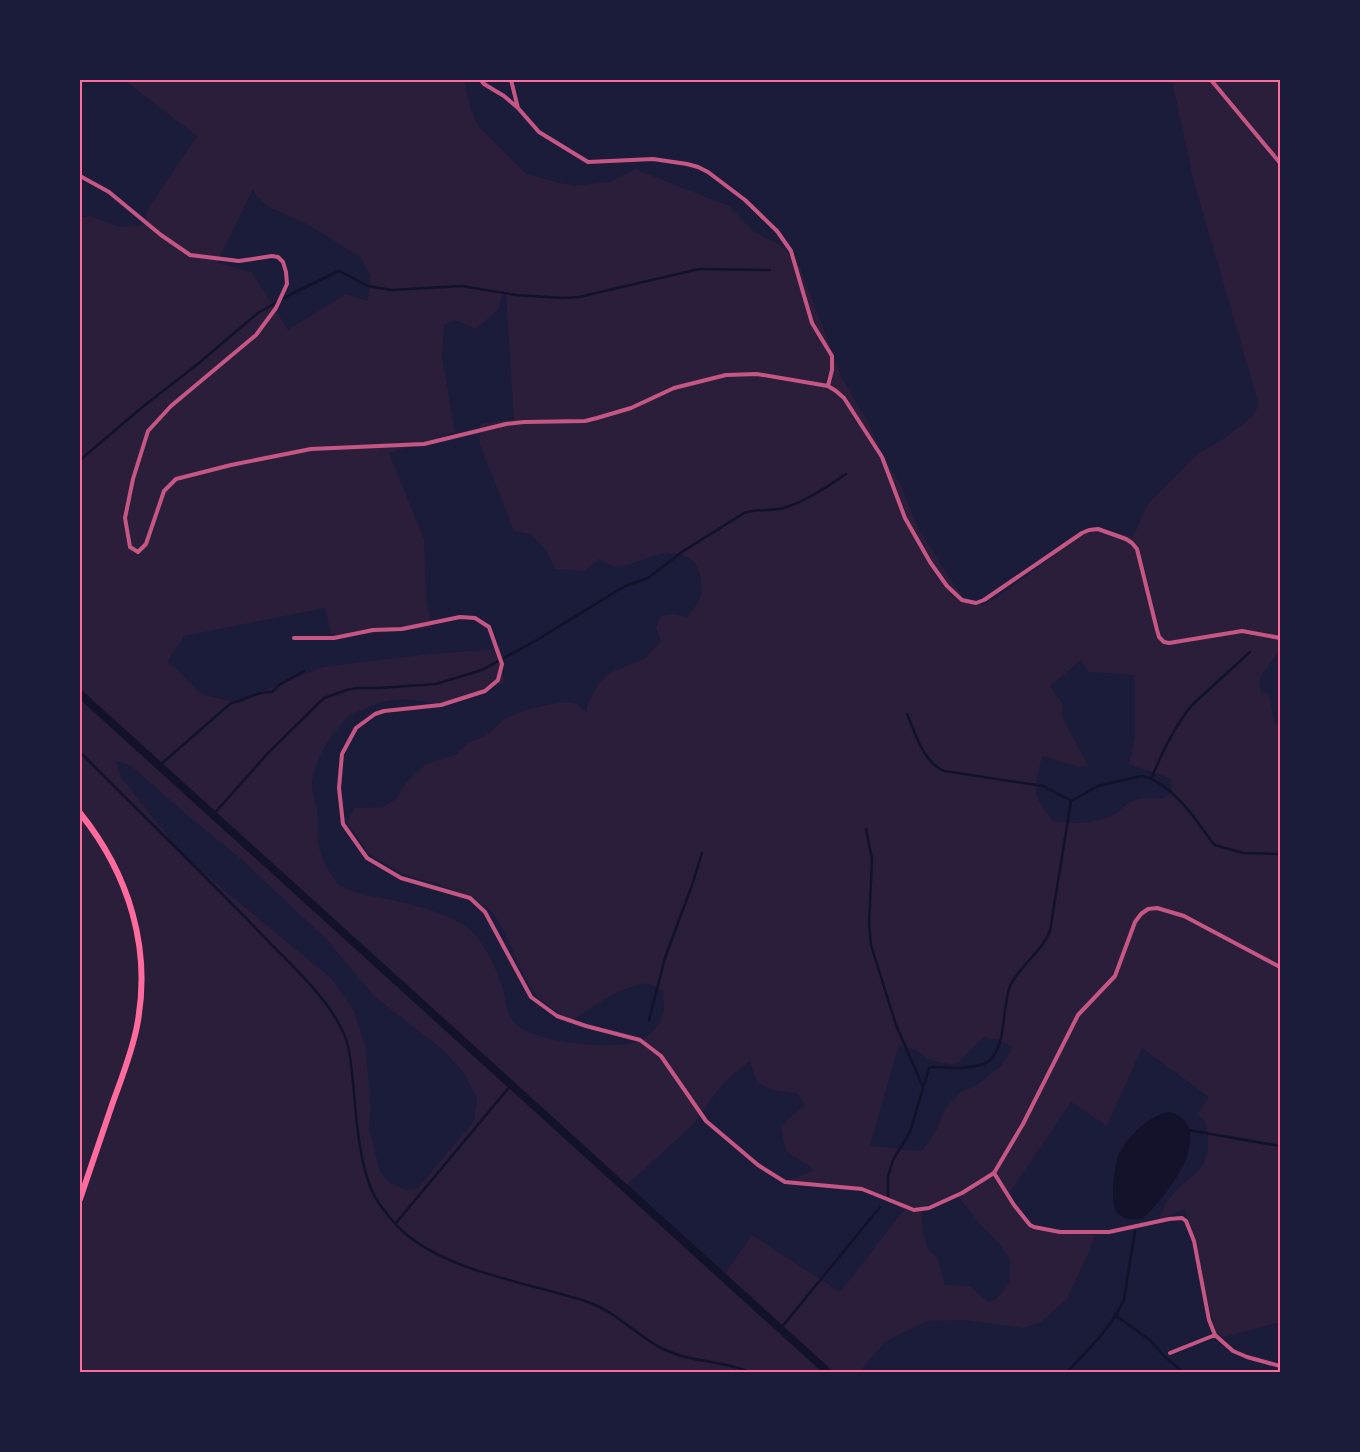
<svg xmlns="http://www.w3.org/2000/svg" width="1360" height="1452" font-family="'Archivo Narrow',sans-serif">
  <rect width="100%" height="100%" fill="#1b1b3a"/>
  <path fill="#2a1e3b" fill-rule="evenodd" d="M124,80h340l6,27 9,20 47,47 47,12 36,-4 26,-13 94,37 25,26 28,14 18,21 42,111 27,46 18,40 14,21 17,43 44,69 21,8 16,-9 92,-68 13,1 29,8 14,-32 47,-48 32,-20 26,-20 7,-12 -66,-226 -21,-99h108v570l-18,24 -3,9 2,9 8,2 6,31 5,-1v598l-63,17 -32,-130 -26,11c3,-7 5,-16 10,-21 19,-26 41,-24 39,-62 0,-9 -3,-19 -11,-23l12,-17 -67,-49 -35,78 -36,-24 -63,93 24,32 26,6 37,2 -6,17 -22,47 -26,23 -18,6 -57,-8 -39,1 -41,20 -27,31h-779v-1154l10,-2 29,11 24,-2 6,-18 48,-71zM253,189l2,5 12,12 42,19 51,32 10,18 -2,26 -22,-7 -58,36 -36,-58 -35,-9zM503,294h3l8,126 -16,1 -18,3v21l34,86 17,3 16,18 8,17 30,2 14,-12c7,4 13,8 22,7 22,-3 39,-19 63,-10 9,3 14,10 16,19 4,23 1,24 -13,42l-12,-3 -15,2 -4,12 5,13 -17,18 -35,14 -11,11 -11,22v7l-9,-9 -14,-2 -32,6 -26,10 -21,18 -17,7 -13,12 -29,9 -20,19 -10,16 -13,8 -29,1 -7,14 12,18 11,14 29,18 20,7 16,4 37,14 21,16 12,20 19,43 8,14 8,9 16,13 17,8c13,-10 61,-41 76,-36 5,1 10,5 14,8 0,5 2,13 1,18 -3,12 -12,25 -22,30 -22,12 -110,3 -127,-17 -9,-9 -9,-23 -12,-35 -6,-18 -19,-47 -34,-59 -21,-16 -52,-23 -77,-29 -17,-4 -35,-5 -51,-14 -7,-4 -19,-27 -21,-35 -4,-14 -1,-28 -3,-42 -1,-7 -5,-15 -5,-22 -1,-19 15,-48 28,-61 3,-3 6,-8 10,-11 4,-2 9,-4 14,-6 25,-12 51,-12 77,-3l63,-23 -4,-36 -13,3 -57,4 -108,13 -85,35 -35,-7 -26,-27 -9,-6 17,-26 141,-28 7,29 100,-9 -6,-28 -2,-61 -35,-86 66,-21 -13,-74 2,-33 11,-5 21,9 22,-19zM1081,660l8,12 46,3v60l-6,29c14,7 29,7 42,16l1,11 -7,7c-14,-1 -25,-1 -38,6 -4,3 -8,7 -12,10 -19,10 -41,10 -62,7 -23,-28 -18,-31 -11,-65l34,10h12l-26,-50v-13l-12,-17zM116,761l14,4 57,50 55,45 84,79 49,58 68,53 21,23 13,26 -3,22 -57,68 -11,1 -17,-8 -9,-10 -11,-45 2,-21 -6,-62 -11,-33 -23,-33 -112,-92 -42,-38 -56,-71zM984,1037l15,3 13,6 -2,7 -8,12 -27,21 -16,7 -14,16 -8,20 -15,22 -52,-5 29,-101 17,5 12,9 24,6 8,-4zM750,1061c6,29 20,29 47,32l8,12 -16,13 -8,11 5,22 28,19 -25,11 50,8 24,-2 41,23 -64,82 -88,-57 -28,40 -58,-56 -40,-33 68,-62 29,-41zM958,1196l20,26 24,25 8,12v24l-15,17 -7,2 -18,-16 -25,-1 -8,-28 -8,-6 -6,-18 -2,-26 32,-8z"/>
  <path fill="#12122b" d="M1168,1112c9,1 14,5 19,12 15,28 -24,75 -43,94 -9,3 -23,2 -28,-7 -6,-12 -2,-50 5,-61 11,-18 27,-33 47,-38z"/>
  <g fill="none" stroke-linecap="round" stroke-linejoin="round">
    <path stroke="#12122b" stroke-width="2.5" d="M80,460l60,-51 59,-46 59,-50 35,-20 46,-22 29,15 23,4 71,-4 54,9 47,3 16,-1 120,-28 71,1
      M907,714c9,20 15,47 37,57l99,15 29,15
      M80,752c62,63 126,124 187,188 27,28 61,58 77,94 7,15 7,33 9,48 3,33 6,82 20,111 6,13 23,33 34,42 45,37 122,48 178,66 33,10 56,41 88,52 25,10 52,8 76,19
      M159,766l72,-63c15,-2 24,-12 41,-11l7,-7 25,-14
      M1151,779c11,-26 23,-52 41,-74l58,-53
      M213,815l56,-63 55,-54 23,-8 9,-2h23l57,-4 46,-14 53,-29 90,-55 23,-8 34,-26 62,-39c14,-5 30,-1 43,-6 21,-7 41,-21 59,-33
      M866,829l6,30 -3,65 2,21 25,80 27,62
      M649,1020l16,-62 27,-73 10,-32
      M1188,1130l92,16
      M888,1196v-20l5,-16 17,-28 19,-64 3,-1c14,1 50,4 60,-9 10,-12 11,-32 13,-48 2,-8 2,-19 6,-26 10,-19 32,-34 39,-53l21,-130 27,-15 43,-10c29,5 55,43 71,66l3,3 28,8 37,1
      M396,1223l115,-138
      M1115,1315l35,25 14,16 19,16
      M781,1328l99,-121
      M1067,1372c20,-21 47,-47 57,-73l11,-68"/>
    <path stroke="#12122b" stroke-width="8" d="M80,694l748,678"/>
    <path stroke="#c65784" stroke-width="4" d="M481,80l3,4 20,12 14,12 21,24 49,30 65,-3 34,5 11,3 10,5 37,28 32,31 14,20 21,72 20,33v14l-4,16
      M511,80l7,28
      M1211,80l69,83
      M80,176l29,16 52,43 29,20 49,6 33,-5 6,1 5,5 3,10 1,12 -11,24 -20,27 -85,71 -23,25 -15,48 -8,39 5,29 8,5 8,-8 18,-53 12,-12 55,-14 80,-16 113,-5 82,-20 18,-2 61,-1 12,-3 34,-10 43,-20 52,-13 31,-1 71,12 8,5 8,7 38,59 23,61 25,44 17,24 15,14 14,3 8,-3 98,-67 7,-3 9,-1 28,10 6,4 5,6 20,81 2,7 5,5 5,1 73,-12 38,7
      M294,638h40l39,-8 29,-1 58,-12 15,1 14,9 13,37 -4,16 -13,11 -44,14 -57,6 -9,3 -19,14 -14,26 -3,34 4,36 24,34 34,20 69,20 15,14 46,85 26,19 29,10 54,14 21,16 45,65 52,44 27,17 77,7 52,21 15,-2 33,-15 32,-20 29,-49 55,-109 37,-39 20,-54 6,-8 7,-5 9,-1 27,8 96,51
      M994,1173l20,32 16,20 4,2 26,5h49l60,-13 13,-1 4,3 8,20 15,79 6,15 18,16 14,6 33,9
      M1170,1353l45,-18"/>
    <path stroke="#ff6b9d" stroke-width="6" d="M80,813c49,61 72,136 57,213 -5,26 -15,51 -24,76 -11,33 -22,65 -33,97"/>
  </g>
  <rect width="1360" height="1452" fill="none" stroke="#1b1b3a" stroke-width="162"/>
  <rect x="81" y="81" width="1198" height="1290" fill="none" stroke="#ff6b9d" stroke-width="2"/>
</svg>
